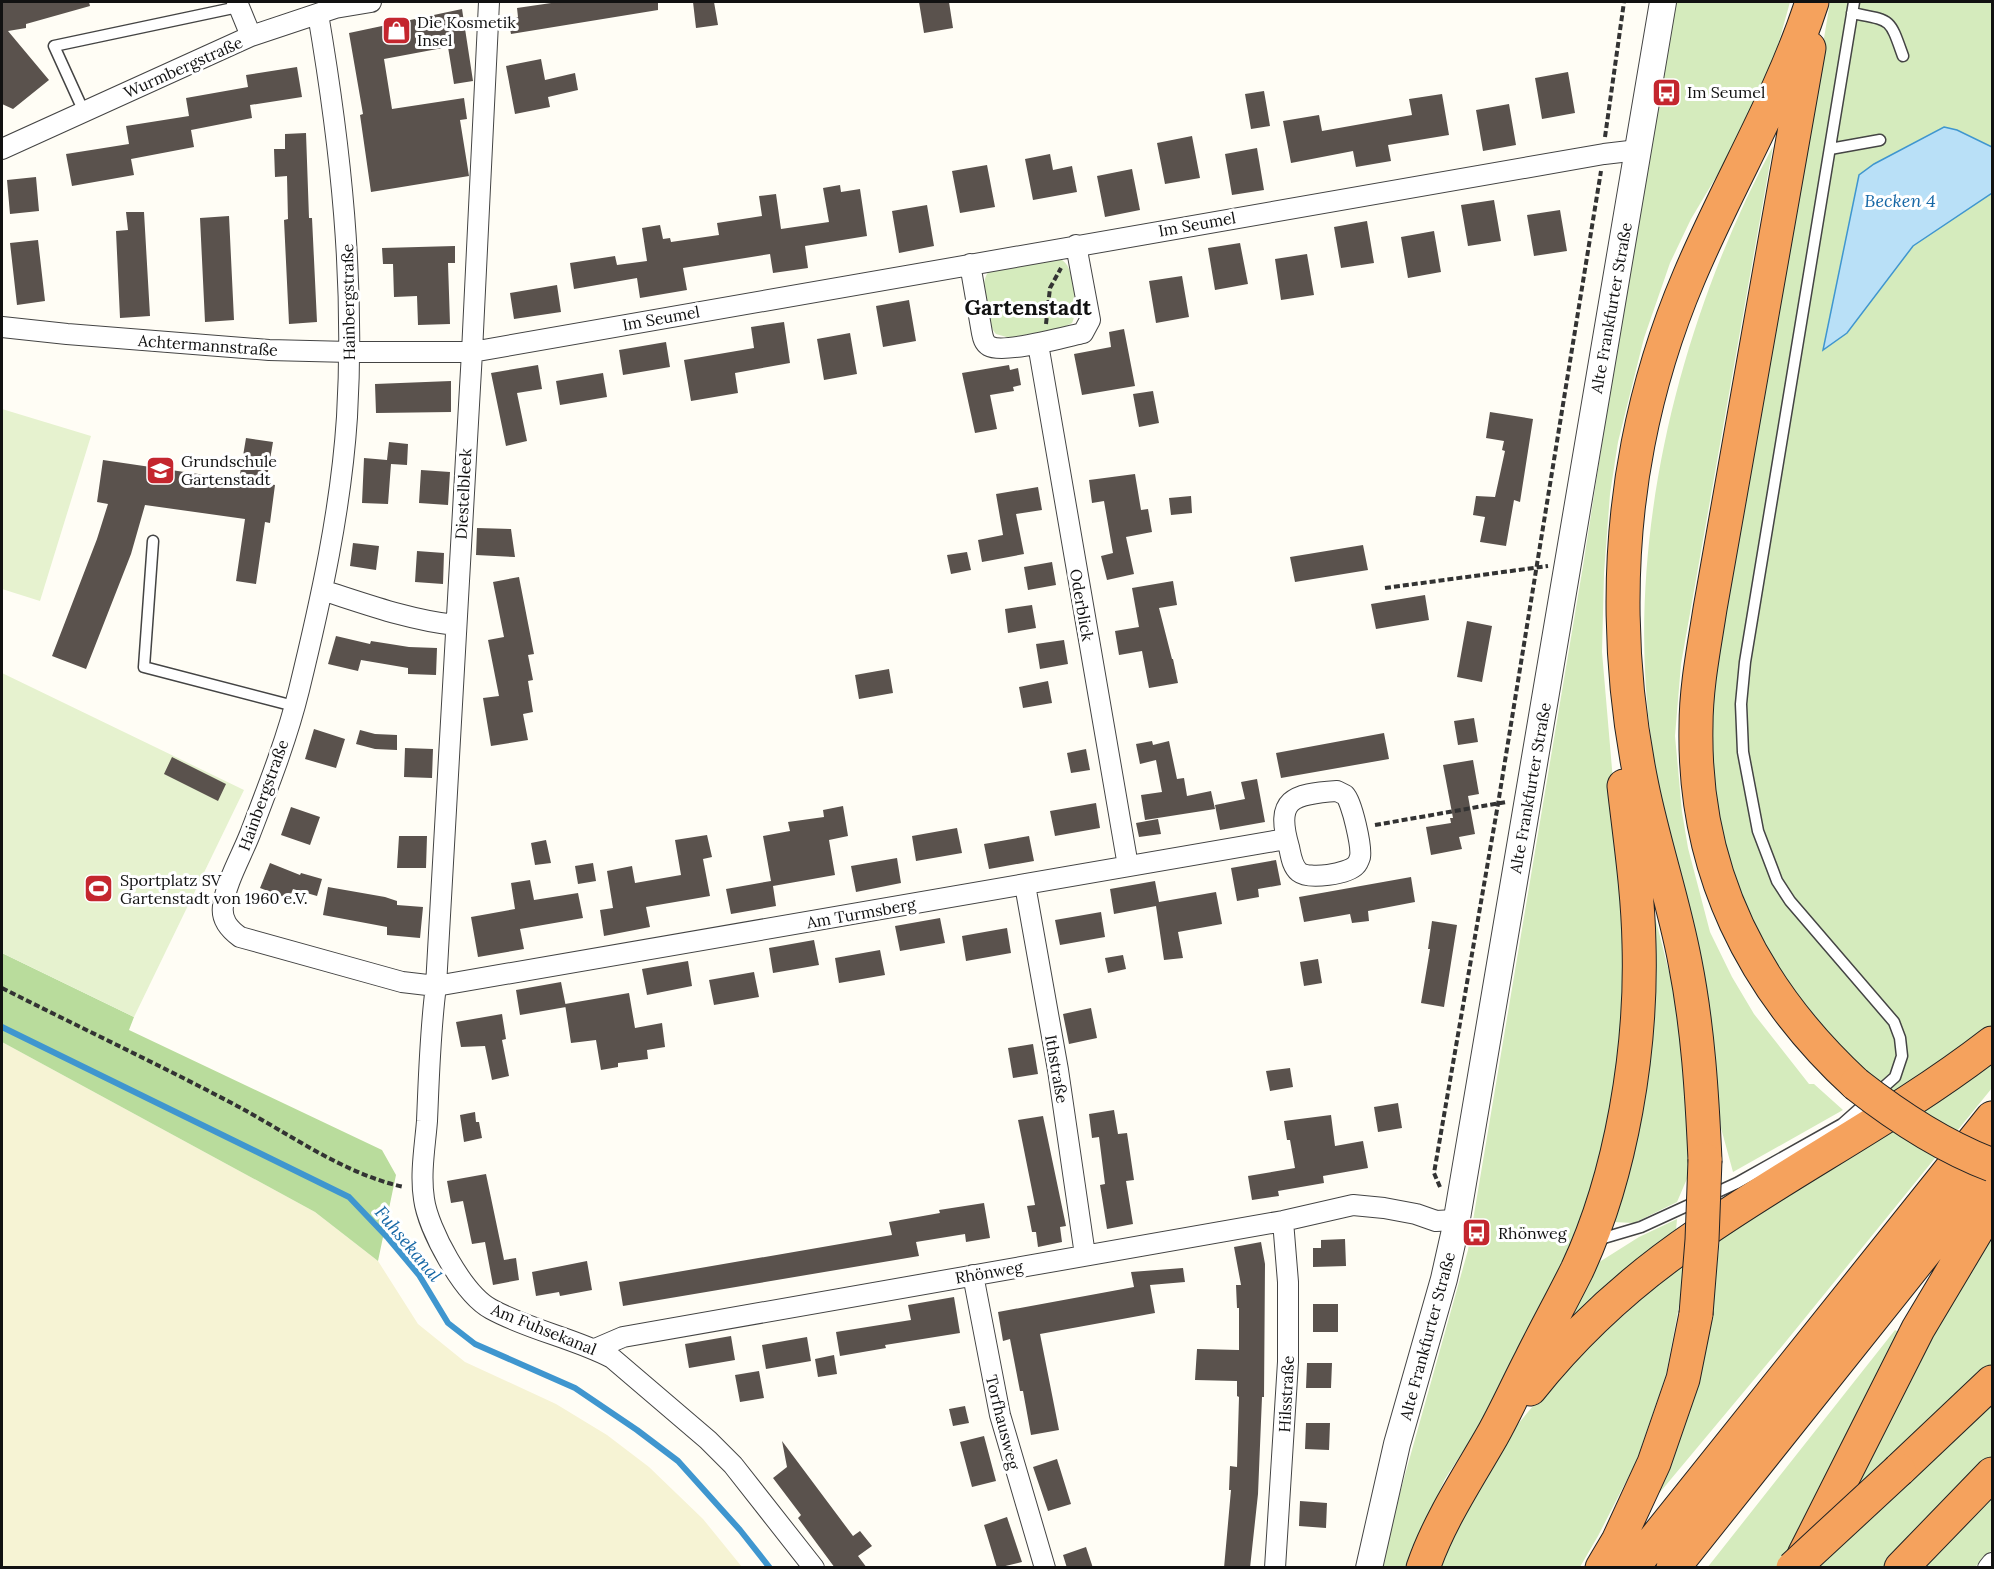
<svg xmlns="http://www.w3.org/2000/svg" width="1994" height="1569" font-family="Lora,serif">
  <rect width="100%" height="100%" fill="#fffdf5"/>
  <path fill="#f6f3d4" d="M2,1042l313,170 63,49 40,63 47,38 91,42 51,31 42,32 54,52 39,48h-740z"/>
  <path fill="#d5ebbd" d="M1676,2h114l-15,54 -20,46 -30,60 -34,57 -21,44 -26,75 -26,104 -8,52 -6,79 -2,79 19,222 5,105 -3,90 -26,112 -28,81 -91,166 -33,51 -40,88 -23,1 14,-61 72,-257 115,-684 58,-373z
    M1830,2h162v145l-35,-17 -13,-3 -70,37 -15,11 -36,174 24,-16 66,-87 79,-53v832l-96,70 -74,-53 -64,-96 -38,-110 -9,-84v-51l53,-301z
    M1773,146l-92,518 -6,72 7,76 6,36 22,84 22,45 22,37 55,70h5l29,26 -110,62 -12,-44c-14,-100 -35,-200 -54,-300 -5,-30 -12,-59 -16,-89 -27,-199 28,-418 122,-593z
    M1059,258c5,3 8,6 10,11 5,11 9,44 3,54l-10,5 -52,10 -14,-4c-10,-12 -19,-52 -6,-64z
    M1655,917l22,86 9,73 3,98 -12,28 -43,21 -21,-1 37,-303z
    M1992,1059v29l-209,257 -127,152 51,-150 13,-107z
    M1677,1219l-2,23 -112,88 30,-64 46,-29z
    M1992,1224v141l-106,98 106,-59v54l-106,109 -76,1z
    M1686,1259l-4,31 -16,85 -30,87 -38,74 -18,31 -145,1 57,-113 73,-87z
    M1895,1330l9,5 -116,232 -81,1z
    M1992,1488v62l-17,17 -61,1z"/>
  <path fill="#b9dc9c" d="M2,953l132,64 -5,13 253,120 14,25 -18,86 -63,-49 -313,-170z"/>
  <path fill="#e6f2cf" d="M2,409l89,27 -51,165 -38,-12z
    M2,673l242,117 -110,227 -132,-64z"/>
  <path fill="#b9e0f7" stroke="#3f96cf" stroke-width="1.5" d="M1944,127l13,3 35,17v46l-79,53 -66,87 -24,17 36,-175 15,-11z"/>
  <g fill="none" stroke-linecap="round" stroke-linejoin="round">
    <path stroke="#3f96cf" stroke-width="6" d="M2,1027l347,170 39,41 31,37 29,48 27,21 100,44 62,42 41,31 62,69 30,38"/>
  </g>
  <path fill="#5a524d" d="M2,2h87l1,4 -64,18v4l-18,3 41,49 -36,29 -11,-5z
    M558,2h100v8l-147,24 -3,-16 10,-1 -1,-9z
    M693,2h21l4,23 -22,3z
    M919,2h30l4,26 -29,5z
    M462,9l11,72 -19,3 -6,-37 -64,12 8,50 72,-11 3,21 -7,1 9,56 -98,16 -11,-77 3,-1 -14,-81z
    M541,59l4,21 30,-7 3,17 -30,7 2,10 -35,7 -9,-48z
    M297,67l5,30 -52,8 2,13 -61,12 3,17 -63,12 3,16 -62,11 -6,-32 63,-10 -3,-18 63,-10 -3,-18 62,-11 -2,-12z
    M1568,72l7,41 -33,6 -7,-41z
    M1264,91l6,35 -19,3 -6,-35z
    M1442,94l7,41 -61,10 3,16 -35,6 -3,-16 -62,12 -8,-42 36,-6 3,16 90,-16 -3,-16z
    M1509,104l7,41 -33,6 -7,-41z
    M306,133l3,85h3l5,104 -28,2 -5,-104 4,-1 -1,-43 -12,1 -1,-28h11v-15z
    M1192,136l8,42 -35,6 -8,-41z
    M1257,148l7,42 -32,5 -7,-41z
    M1050,154l3,16 19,-4 5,26 -44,8 -8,-41z
    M987,165l8,42 -35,6 -8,-42z
    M1132,169l8,41 -35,7 -8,-41z
    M36,177l3,34 -29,3 -3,-34z
    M840,185l1,7 19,-3 7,47 -62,10 3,22 -35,5 -3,-19 -87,14 4,22 -47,8 -3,-20 -63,11 -4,-26 45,-7 2,9 30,-4 -5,-33 18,-3 3,14 7,-1 1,4 48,-7 -2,-12 45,-7 -3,-20 17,-2 5,35 48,-7 -6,-34z
    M1494,200l7,41 -33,5 -7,-41z
    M927,205l7,41 -35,7 -7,-42z
    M1560,210l7,41 -33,5 -7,-41z
    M126,212h18l6,104 -30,2 -4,-87 12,-1z
    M229,216l5,104 -29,2 -5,-104z
    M1367,221l7,42 -33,5 -7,-41z
    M1434,231l7,41 -33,6 -7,-41z
    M38,240l7,61 -28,4 -7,-62z
    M1240,243l8,41 -33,6 -7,-42z
    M455,246v17h-7l2,61 -32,1 -1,-29 -23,1 -1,-33h-10l-1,-16z
    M1307,254l7,41 -33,5 -6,-41z
    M1182,276l7,41 -33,6 -7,-42z
    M557,285l4,27 -47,7 -4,-26z
    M909,300l7,41 -33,6 -7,-41z
    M784,322l6,41 -55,10 3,20 -47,8 -7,-41 70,-12 -3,-21z
    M1124,329l11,57 -53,9 -8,-41 37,-7 -2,-15z
    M850,333l7,41 -33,6 -7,-41z
    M666,342l4,25 -47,8 -4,-25z
    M538,365l4,24 -25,4 10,48 -21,5 -15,-73z
    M1009,365l1,5 8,-2 3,17 -8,2 1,4 -24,4 7,34 -22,4 -13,-60z
    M603,373l4,24 -47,8 -4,-24z
    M451,381v31l-75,1 -1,-29z
    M1153,391l6,32 -20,4 -6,-33z
    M1490,412l43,7 -13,83 -6,-2 -8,46 -26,-4 5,-25 -12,-2 3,-19 19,1 10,-46 -3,-1 2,-9 -18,-3z
    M246,438l27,4 -7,41 9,2 -5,38 -5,-1 -9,62 -20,-3 9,-62 -100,-14 -14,49 -45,115 -34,-13 45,-117 11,-35 -11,-2 6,-42 136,20z
    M389,442l19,2 -1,21 -16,-1 -3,40 -26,-1 2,-45 23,2z
    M421,470l29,2 -2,33 -29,-2z
    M1135,474l6,36 7,-1 4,23 -26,5 8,37 -27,6 -6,-24 12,-3 -9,-52 -12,2 -3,-23z
    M1038,487l4,23 -26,4 8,40 -42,8 -4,-22 25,-5 -7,-41z
    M1191,496l1,17 -21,2 -2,-17z
    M477,528l34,1 4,28 -39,-2z
    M353,543l26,3 -3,24 -26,-4z
    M1363,545l5,25 -73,12 -5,-25z
    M417,551l27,2 -1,31 -28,-2z
    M967,552l4,18 -20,4 -4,-19z
    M1052,562l4,23 -28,5 -4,-23z
    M519,577l15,77 -6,1 5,25 -5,1 5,31 -10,2 5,26 -37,6 -8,-48 16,-2 -11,-56 16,-3 -11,-55z
    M1173,581l4,24 -18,3 13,51h1l5,24 -29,5 -7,-37 -23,4 -4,-24 24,-4 -7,-39z
    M1425,595l4,25 -53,9 -5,-25z
    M1032,605l4,23 -28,5 -3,-24z
    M1467,621l25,5 -10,56 -25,-5z
    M336,636l34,8 1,-3 38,6 28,1 -1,27 -28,-1v-6l-47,-8 -3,11 -30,-7z
    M1064,640l4,24 -28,5 -4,-25z
    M889,669l4,24 -34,6 -4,-24z
    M1048,681l4,22 -29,5 -4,-21z
    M1474,718l4,24 -20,3 -4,-24z
    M314,729l31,10 -9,29 -31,-9z
    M360,730l15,4 22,1v15l-22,-1 -19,-5z
    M1384,733l5,26 -108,19 -5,-25z
    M1152,741l1,4 16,-4 8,38 7,-1 3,18 24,-5 4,18 -70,11 -4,-25 21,-3 -6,-32 -16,4 -4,-20z
    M405,748l28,1 -1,29 -28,-1z
    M1086,749l4,21 -19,3 -4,-20z
    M172,757l54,27 -8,17 -54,-27z
    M1473,760l6,34 -11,2 7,38 -16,3 3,12 -31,6 -5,-28 25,-4 -1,-5h3l-10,-53z
    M1257,779l8,43 -45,8 -5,-25 30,-6 -4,-17z
    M1096,803l4,25 -45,8 -5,-25z
    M843,806l5,30 -19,4 6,35 -62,11 3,20 -45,8 -5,-25 45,-8 -8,-45 27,-5 -2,-9 36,-5 -1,-7z
    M291,807l29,10 -10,28 -29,-10z
    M1158,819l3,15 -22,3 -3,-14z
    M957,828l5,25 -46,8 -4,-25z
    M707,835l5,22 -9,2 7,37 -64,11 4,20 -46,9 -4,-26 13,-2 -6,-37 25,-5 3,17 46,-8 -6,-35z
    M399,836h28l-1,32h-29z
    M1029,836l5,25 -45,8 -5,-25z
    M546,840l5,23 -16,2 -4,-22z
    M897,858l4,25 -45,9 -5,-26z
    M1276,860l5,25 -23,4 1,8 -22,4 -6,-33z
    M270,863l30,12 1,-2 21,6 -5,17 -24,-7 -4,10 -29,-11z
    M593,863l3,18 -18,3 -3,-18z
    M1411,877l4,25 -47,9 1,10 -17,2 -2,-9 -46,8 -5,-25z
    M530,880l4,20 44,-7 5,25 -63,11 4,20 -46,8 -7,-40 44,-8 -4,-26z
    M1155,881l4,21 57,-10 6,32 -44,8 5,26 -19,2 -8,-54 -42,8 -4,-25z
    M328,887l57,10 12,4v4l26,2 -3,31 -33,-3v-8l-64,-12z
    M1101,912l4,25 -45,8 -5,-25z
    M940,918l5,25 -45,8 -5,-25z
    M1432,921l25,4 -13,82 -23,-4 9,-54h-2z
    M1007,928l4,25 -45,8 -4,-25z
    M814,940l5,25 -46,8 -4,-25z
    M880,950l5,25 -46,8 -4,-25z
    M1123,955l3,14 -18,4 -3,-15z
    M1318,959l4,24 -18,3 -4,-24z
    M688,961l4,25 -45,9 -5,-26z
    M754,972l5,25 -45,8 -5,-25z
    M561,982l5,25 -46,8 -4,-25z
    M629,993l6,35 27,-5 3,24 -18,3 1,9 -30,4v4l-17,3 -5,-30 -25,3 -6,-39z
    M1091,1008l6,30 -28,6 -6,-30z
    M502,1014l4,25 -4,1 7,36 -17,4 -7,-34 -24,1 -5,-25z
    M1033,1044l5,30 -25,4 -5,-30z
    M1290,1068l3,19 -23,4 -4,-20z
    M1398,1103l4,25 -24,4 -4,-25z
    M1114,1110l4,24 9,-1 7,47 -8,1 7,43 -26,5 -7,-44 5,-1 -6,-47 -7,1 -3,-24z
    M475,1112l1,10h3l3,16 -18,4 -4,-27z
    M1331,1115l4,31 28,-5 5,27 -45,8 1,7 -46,8 1,5 -27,4 -4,-24 47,-8 -5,-28h-3l-3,-19z
    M1043,1116l23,110 -6,1 2,15 -24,5 -2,-15h-4l-5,-26 8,-1 -17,-85z
    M486,1174l18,86 12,-2 3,22 -26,5 -8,-43 -13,2 -9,-43 -12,2 -4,-22z
    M984,1203l6,35 -24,4 -1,-8 -49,8 3,14 -296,50 -4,-24 273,-47 -3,-13 51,-9 -1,-3z
    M1345,1239l1,27 -33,1v-19h8v-8z
    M1261,1242l4,22 -1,133h-2l-4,97 -8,74h-26l7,-78h-2l1,-24 7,1 2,-70 -2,-1v-15l-42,-1 2,-31 42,1v-42h-2l-1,-23h5l-7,-38z
    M587,1261l5,29 -32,6 -1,-4 -23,4 -4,-24z
    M1183,1268l2,14 -35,3 5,28 -115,21 19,96 -28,5 -8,-44h-3l-10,-52 -7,2 -5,-29 136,-25 -3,-15z
    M954,1297l6,36 -75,12 1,3 -46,8 -4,-24 75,-12 -3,-15z
    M1313,1304h25v28h-25z
    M731,1336l4,24 -46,8 -4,-24z
    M807,1337l4,24 -45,8 -4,-24z
    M834,1355l3,19 -19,3 -3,-18z
    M1307,1363h25l-1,25h-25z
    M759,1371l5,27 -24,4 -5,-27z
    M965,1406l4,17 -16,3 -4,-17z
    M1306,1423h24l-1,27 -24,-1z
    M984,1436l12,45 -24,6 -12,-45z
    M782,1441l71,95 7,-5 12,15 -14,10 9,12h-32l-37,-50 3,-3 -28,-37 14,-11z
    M1057,1459l14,45 -23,7 -15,-44z
    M1300,1501l27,2 -1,25 -27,-2z
    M1007,1517l15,45 -25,6 -13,-43z
    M1086,1547l7,21h-26l-4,-13z"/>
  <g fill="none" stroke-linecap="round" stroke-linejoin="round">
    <defs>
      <path id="service" d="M1852,13c40,8 37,4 51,43
        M84,112l-30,-66 184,-39
        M1830,149l50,-9
        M153,541l-9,126 150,39
        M1597,1240l44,-13 96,-44 105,-59 53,-47 7,-21 -2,-18 -6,-16 -104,-121 -13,-20 -19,-50 -15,-79 -2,-48 4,-42 109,-660"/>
      <path id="minor" d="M237,2l14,34
        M489,2l-17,350 -36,634c-6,45 -7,90 -9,135 -2,25 -7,53 -3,78 4,30 39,95 67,110 38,21 83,29 121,49l96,82 25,25 81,103
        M318,14c23,135 37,266 29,403 -6,92 -26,183 -48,273 -12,49 -31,97 -49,144 -9,23 -24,48 -27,72 -2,14 6,23 17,31l162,45 34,4 850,-147
        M2,149l249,-113 84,-28 36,-6
        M970,264l12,69c1,5 2,10 7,13 14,8 76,-9 94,-13l7,-13 -14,-75
        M2,327l65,7 202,16 81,2h122l1132,-198 34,-4
        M1038,344l90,522
        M322,590c44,14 87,30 133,35
        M1337,791c2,1 6,3 8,4 7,7 17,52 15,62 -1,3 -2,6 -4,8 -8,9 -47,15 -57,7 -7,-6 -8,-16 -10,-25 -14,-48 3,-53 48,-56z
        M1025,885l33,185 27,185
        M973,1275l27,140 45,153
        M595,1349l28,-12 660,-116 70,-16 31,3 32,6 20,7 19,-1
        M1275,1568l13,-206v-80l-5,-61
        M1988,1568l4,-5"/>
      <path id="tertiary" d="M1369,1568l28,-124 47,-165 11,-49 208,-1228"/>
      <path id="motorway" d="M1809,48l-99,561c-6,39 -14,78 -14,117 -3,143 56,262 160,358
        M1705,1160c-3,-66 -7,-132 -20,-198 -11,-59 -31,-117 -43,-176 -23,-111 -26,-229 -4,-342 11,-57 28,-113 51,-167 39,-93 92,-179 123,-275
        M1530,1389c47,-59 106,-112 168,-154 96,-67 201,-120 294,-192
        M1899,1470l93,-88
        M1804,1555l114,-226 74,-124
        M1423,1568c16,-47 45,-90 69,-132 14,-25 26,-52 39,-77 15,-30 31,-59 46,-89 45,-96 65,-221 62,-326 -1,-53 -9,-105 -15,-158
        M1602,1568l16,-27 36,-78 29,-84 13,-65
        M1632,1568l360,-450
        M1673,1568l319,-400
        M1901,1568l91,-94"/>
    </defs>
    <use href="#service" stroke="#444" stroke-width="13"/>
    <use href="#minor" stroke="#444" stroke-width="22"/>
    <use href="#tertiary" stroke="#444" stroke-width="28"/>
    <use href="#motorway" stroke="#222" stroke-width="35"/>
    <path stroke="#333" stroke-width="4" stroke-dasharray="6 3" stroke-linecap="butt" d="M1605,137l19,-135
      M1046,324l4,-36 11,-20
      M1385,588l163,-22
      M1375,825l131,-23
      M2,988c79,40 160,78 239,120 51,28 106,67 163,79
      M1440,1187l-6,-14 64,-369 103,-633"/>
    <use href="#service" stroke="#fff" stroke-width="10"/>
    <use href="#minor" stroke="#fff" stroke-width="20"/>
    <use href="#tertiary" stroke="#fff" stroke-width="26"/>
    <use href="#motorway" stroke="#f5a25d" stroke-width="33"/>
    <defs>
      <path id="motorway-bridge" d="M1856,1084c42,33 86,62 136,81
        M1696,1314l6,-74 3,-80
        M1793,1568l106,-98"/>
    </defs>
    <use href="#motorway-bridge" stroke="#222" stroke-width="35" stroke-linecap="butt"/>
    <use href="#motorway-bridge" stroke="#f5a25d" stroke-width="33"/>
  </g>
  <defs>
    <symbol id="shop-square" viewBox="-11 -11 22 22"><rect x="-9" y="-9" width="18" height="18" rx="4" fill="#c4262e" stroke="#fff"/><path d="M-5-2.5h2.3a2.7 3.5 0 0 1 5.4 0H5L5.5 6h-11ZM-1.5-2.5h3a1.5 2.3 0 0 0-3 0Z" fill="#fff"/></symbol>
    <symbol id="bus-square" viewBox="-11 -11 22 22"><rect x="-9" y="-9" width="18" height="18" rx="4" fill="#c4262e" stroke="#fff"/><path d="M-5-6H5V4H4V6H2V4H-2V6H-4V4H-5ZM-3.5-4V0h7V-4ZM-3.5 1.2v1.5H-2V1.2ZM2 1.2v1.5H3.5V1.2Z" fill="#fff"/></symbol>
    <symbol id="school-square" viewBox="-11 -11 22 22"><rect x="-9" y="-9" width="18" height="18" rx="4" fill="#c4262e" stroke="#fff"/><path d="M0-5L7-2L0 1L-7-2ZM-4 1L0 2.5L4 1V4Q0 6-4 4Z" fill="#fff"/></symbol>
    <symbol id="stadium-square" viewBox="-11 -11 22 22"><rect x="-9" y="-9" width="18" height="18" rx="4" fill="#c4262e" stroke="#fff"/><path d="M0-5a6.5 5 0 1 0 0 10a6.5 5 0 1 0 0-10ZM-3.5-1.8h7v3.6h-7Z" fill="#fff"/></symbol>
  </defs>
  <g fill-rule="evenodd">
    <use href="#shop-square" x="380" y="14" width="33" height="33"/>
    <use href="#bus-square" x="1650" y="76" width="33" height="33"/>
    <use href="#school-square" x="144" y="454" width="33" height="33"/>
    <use href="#stadium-square" x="82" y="872" width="33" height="33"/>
    <use href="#bus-square" x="1460" y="1216" width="33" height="33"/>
  </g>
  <g text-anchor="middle" stroke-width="6" stroke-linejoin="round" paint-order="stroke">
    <g font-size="16" fill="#111" stroke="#fff" text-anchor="start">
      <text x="417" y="28">Die Kosmetik<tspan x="417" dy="18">Insel</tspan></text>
      <text x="1687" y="98">Im Seumel</text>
      <text x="181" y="467">Grundschule<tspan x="181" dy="18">Gartenstadt</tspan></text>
      <text x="120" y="886">Sportplatz SV<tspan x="120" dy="18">Gartenstadt von 1960 e.V.</tspan></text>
      <text x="1498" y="1239">Rhönweg</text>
    </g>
    <g font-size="16" fill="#111" stroke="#fff">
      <text transform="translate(183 67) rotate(-24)" y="6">Wurmbergstraße</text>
      <text transform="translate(1197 224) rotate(-10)" y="6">Im Seumel</text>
      <text transform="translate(348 302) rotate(-91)" y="6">Hainbergstraße</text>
      <text transform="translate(1611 308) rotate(-80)" y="6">Alte Frankfurter Straße</text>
      <text transform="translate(661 318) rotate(-10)" y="6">Im Seumel</text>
      <text transform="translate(208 345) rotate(4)" y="6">Achtermannstraße</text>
      <text transform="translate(463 494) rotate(-87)" y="6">Diestelbleek</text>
      <text transform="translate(1082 605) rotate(80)" y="6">Oderblick</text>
      <text transform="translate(1530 788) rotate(-80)" y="6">Alte Frankfurter Straße</text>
      <text transform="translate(263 795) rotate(-70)" y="6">Hainbergstraße</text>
      <text transform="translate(861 913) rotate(-10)" y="6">Am Turmsberg</text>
      <text transform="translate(1057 1069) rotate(80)" y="6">Ithstraße</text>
      <text transform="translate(989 1272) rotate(-10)" y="6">Rhönweg</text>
      <text transform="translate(544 1329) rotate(22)" y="6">Am Fuhsekanal</text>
      <text transform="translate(1427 1336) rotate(-75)" y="6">Alte Frankfurter Straße</text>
      <text transform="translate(1286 1394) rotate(-87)" y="6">Hilsstraße</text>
      <text transform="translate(1003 1422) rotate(76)" y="6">Torfhausweg</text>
    </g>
    <g font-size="18" font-style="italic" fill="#1768a6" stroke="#fff">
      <text x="1900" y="207">Becken 4</text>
      <text transform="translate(408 1244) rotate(50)" y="6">Fuhsekanal</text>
    </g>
    <g font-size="22" font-weight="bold" fill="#111" stroke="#fff">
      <text x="1028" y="315">Gartenstadt</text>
    </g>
  </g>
  <rect width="1994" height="1569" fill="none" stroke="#111111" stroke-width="6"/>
</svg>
